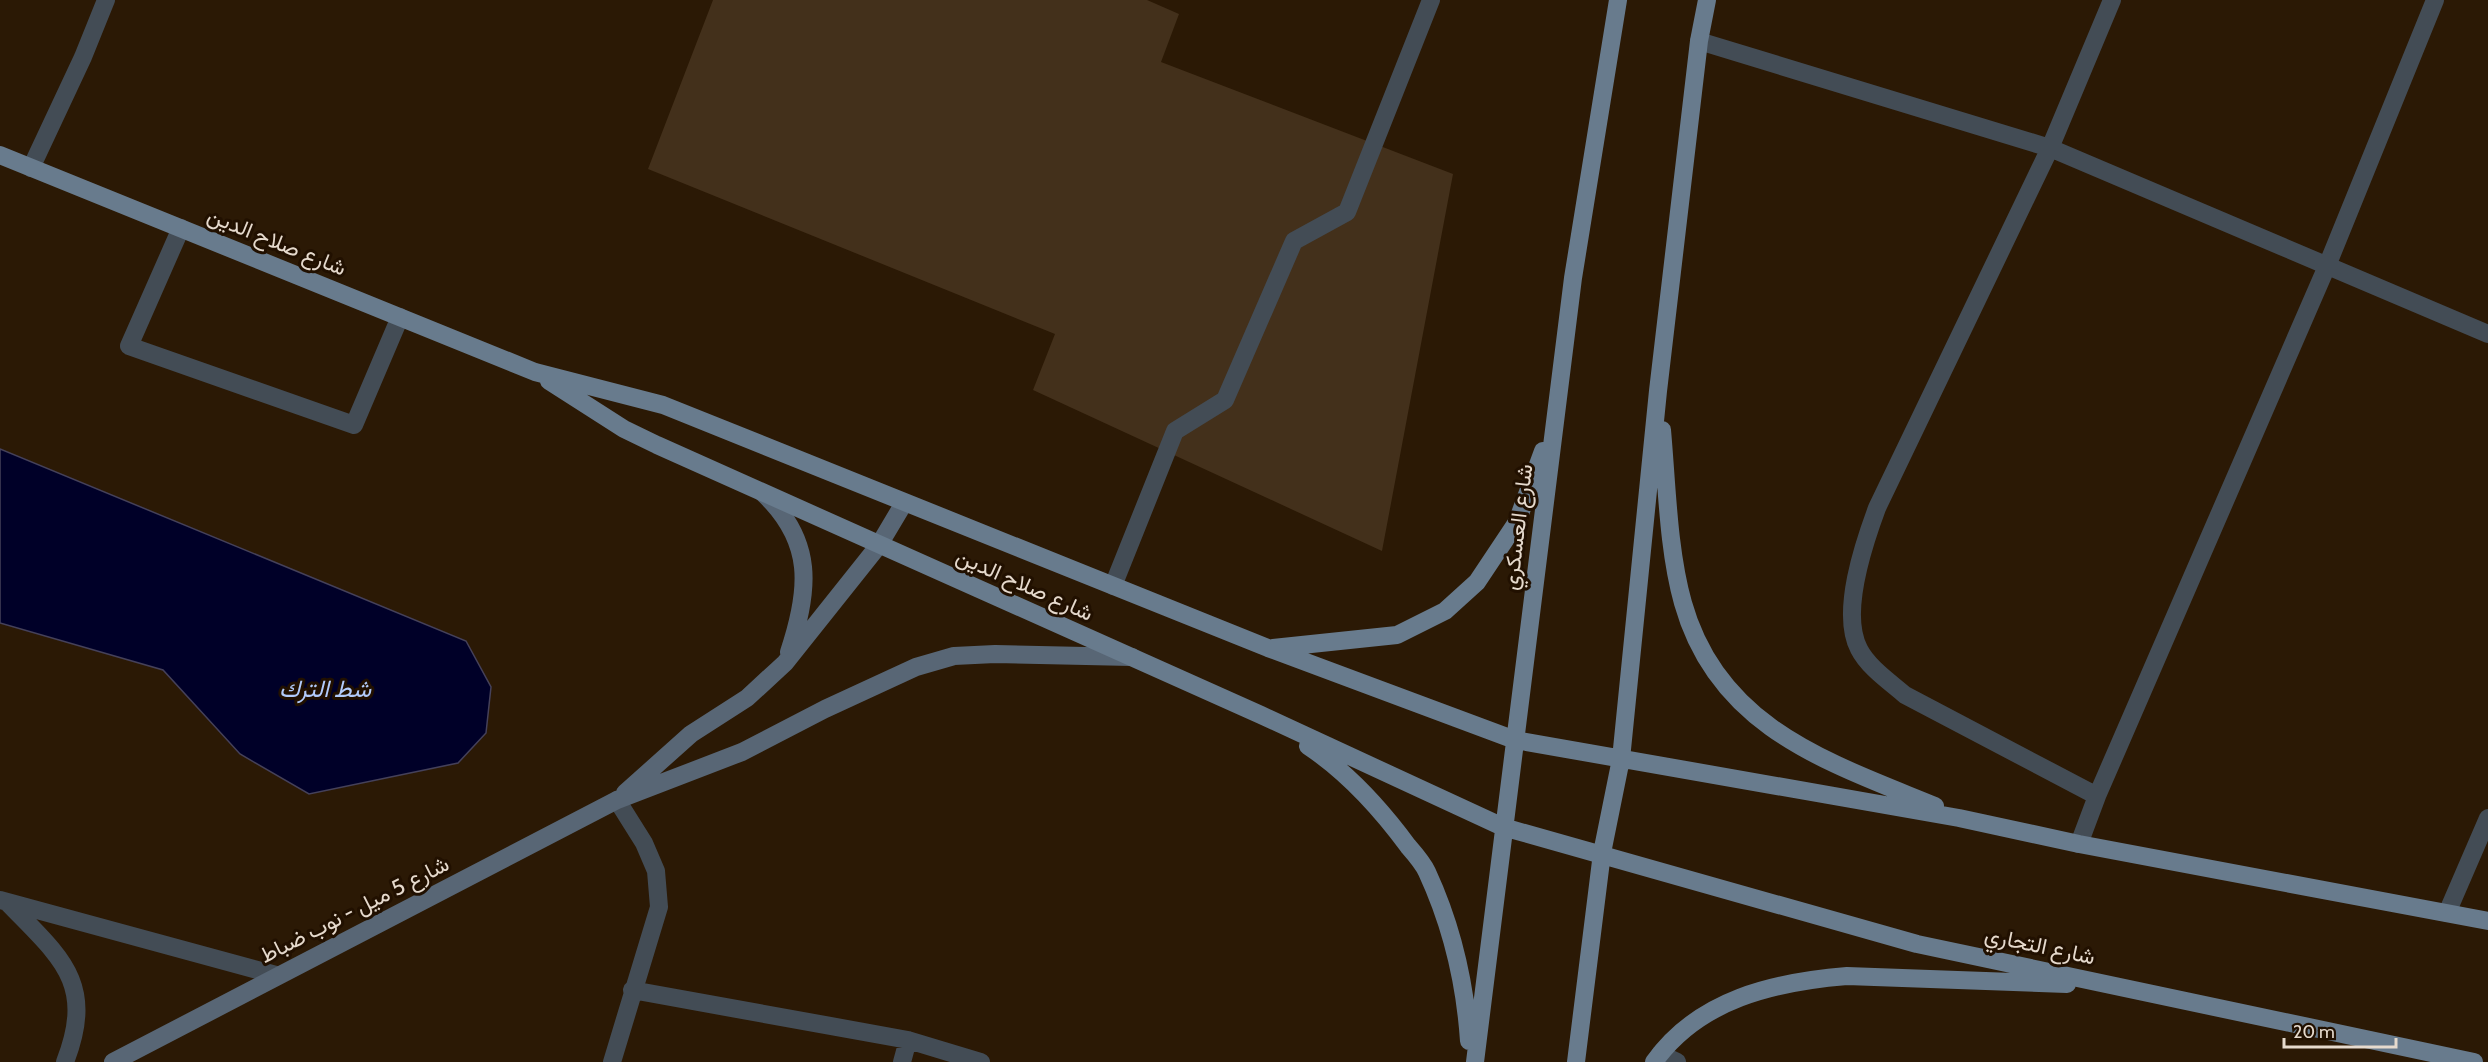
<svg xmlns="http://www.w3.org/2000/svg" width="2488" height="1062" font-family="Cabin,Vazirmatn,sans-serif">
  <rect width="100%" height="100%" fill="#2b1905"/>
  <path fill="#000028" stroke="#45415a" stroke-width="1.5" d="M0,449l466,192 25,46 -5,46 -28,30 -149,31 -69,-40 -77,-84 -163,-47z"/>
  <path fill="#43301b" d="M713,0h434l32,14 -18,48 292,112 -71,377 -349,-161 22,-56 -407,-165z"/>
  <g fill="none" stroke-linecap="round" stroke-linejoin="round">
    <path stroke="#434c55" stroke-width="18" d="M31,168l52,-111 23,-57
      M181,228l-52,118 225,79 46,-108
      M1113,586l62,-155 50,-31 69,-159 53,-29 84,-212"/>
    <path stroke="#434c55" stroke-width="18" d="M1699,41l351,107 438,186
      M2097,796l-192,-101c-15,-13 -37,-28 -46,-46 -19,-36 5,-106 18,-141l173,-360 62,-148
      M2079,844l18,-48 230,-530 108,-266
      M632,990l276,50 73,22
      M612,1062l47,-155 -3,-36 -12,-28 -27,-43
      M902,1062l6,-22"/>
    <path stroke="#434c55" stroke-width="18" d="M0,900l276,75
      M8,903c52,54 88,79 57,159
      M2447,913l41,-95
      M1660,1054l17,8"/>
    <path stroke="#586675" stroke-width="18" d="M763,493c51,48 47,96 26,159
      M625,793l66,-59 56,-36 38,-35 94,-118 25,-42
      M113,1062l504,-262 125,-48 83,-43 91,-42 38,-11 41,-2 137,3"/>
    <path stroke="#687b8d" stroke-width="18" d="M0,155l535,217 128,33 605,243 247,92 444,78 120,26 409,77
      M549,381l75,48 33,16 604,270 242,112 414,117 557,118
      M1662,430c5,55 6,120 21,173 35,125 145,159 252,203
      M1273,648l124,-13 48,-24 32,-29 40,-60 26,-71
      M1308,746c39,26 72,62 100,100 7,8 15,17 19,26 25,54 38,109 42,169
      M1475,1062l98,-784 45,-278
      M1576,1062l26,-209 19,-94 37,-368 41,-350 8,-41
      M1654,1062c45,-63 120,-80 193,-86l220,8"/>
  </g>
  <g text-anchor="middle" stroke-width="6" stroke-linejoin="round" paint-order="stroke">
    <g font-size="22" fill="#e6dacd" stroke="#211000">
      <text transform="translate(277 241) rotate(22)" y="8">شارع صلاح الدين</text>
      <text transform="translate(1517 527) rotate(-83)" y="8">شارع العسكري</text>
      <text transform="translate(1025 584) rotate(24)" y="8">شارع صلاح الدين</text>
      <text transform="translate(354 909) rotate(-27)" y="8">شارع 5 ميل - نوب ضباط</text>
      <text transform="translate(2040 945) rotate(12)" y="8">شارع التجاري</text>
    </g>
    <g font-size="24" font-style="italic" fill="#b2cbfb" stroke="#211000">
      <text x="325" y="697">شط الترك</text>
    </g>
  </g>
  <path d="M2284 1038v9h112v-9" fill="none" stroke="#e6dacd" stroke-width="3"/>
  <text x="2293" y="1038" font-size="18" fill="#e6dacd" stroke="#211000" stroke-width="4.5" paint-order="stroke">20 m</text>
</svg>
